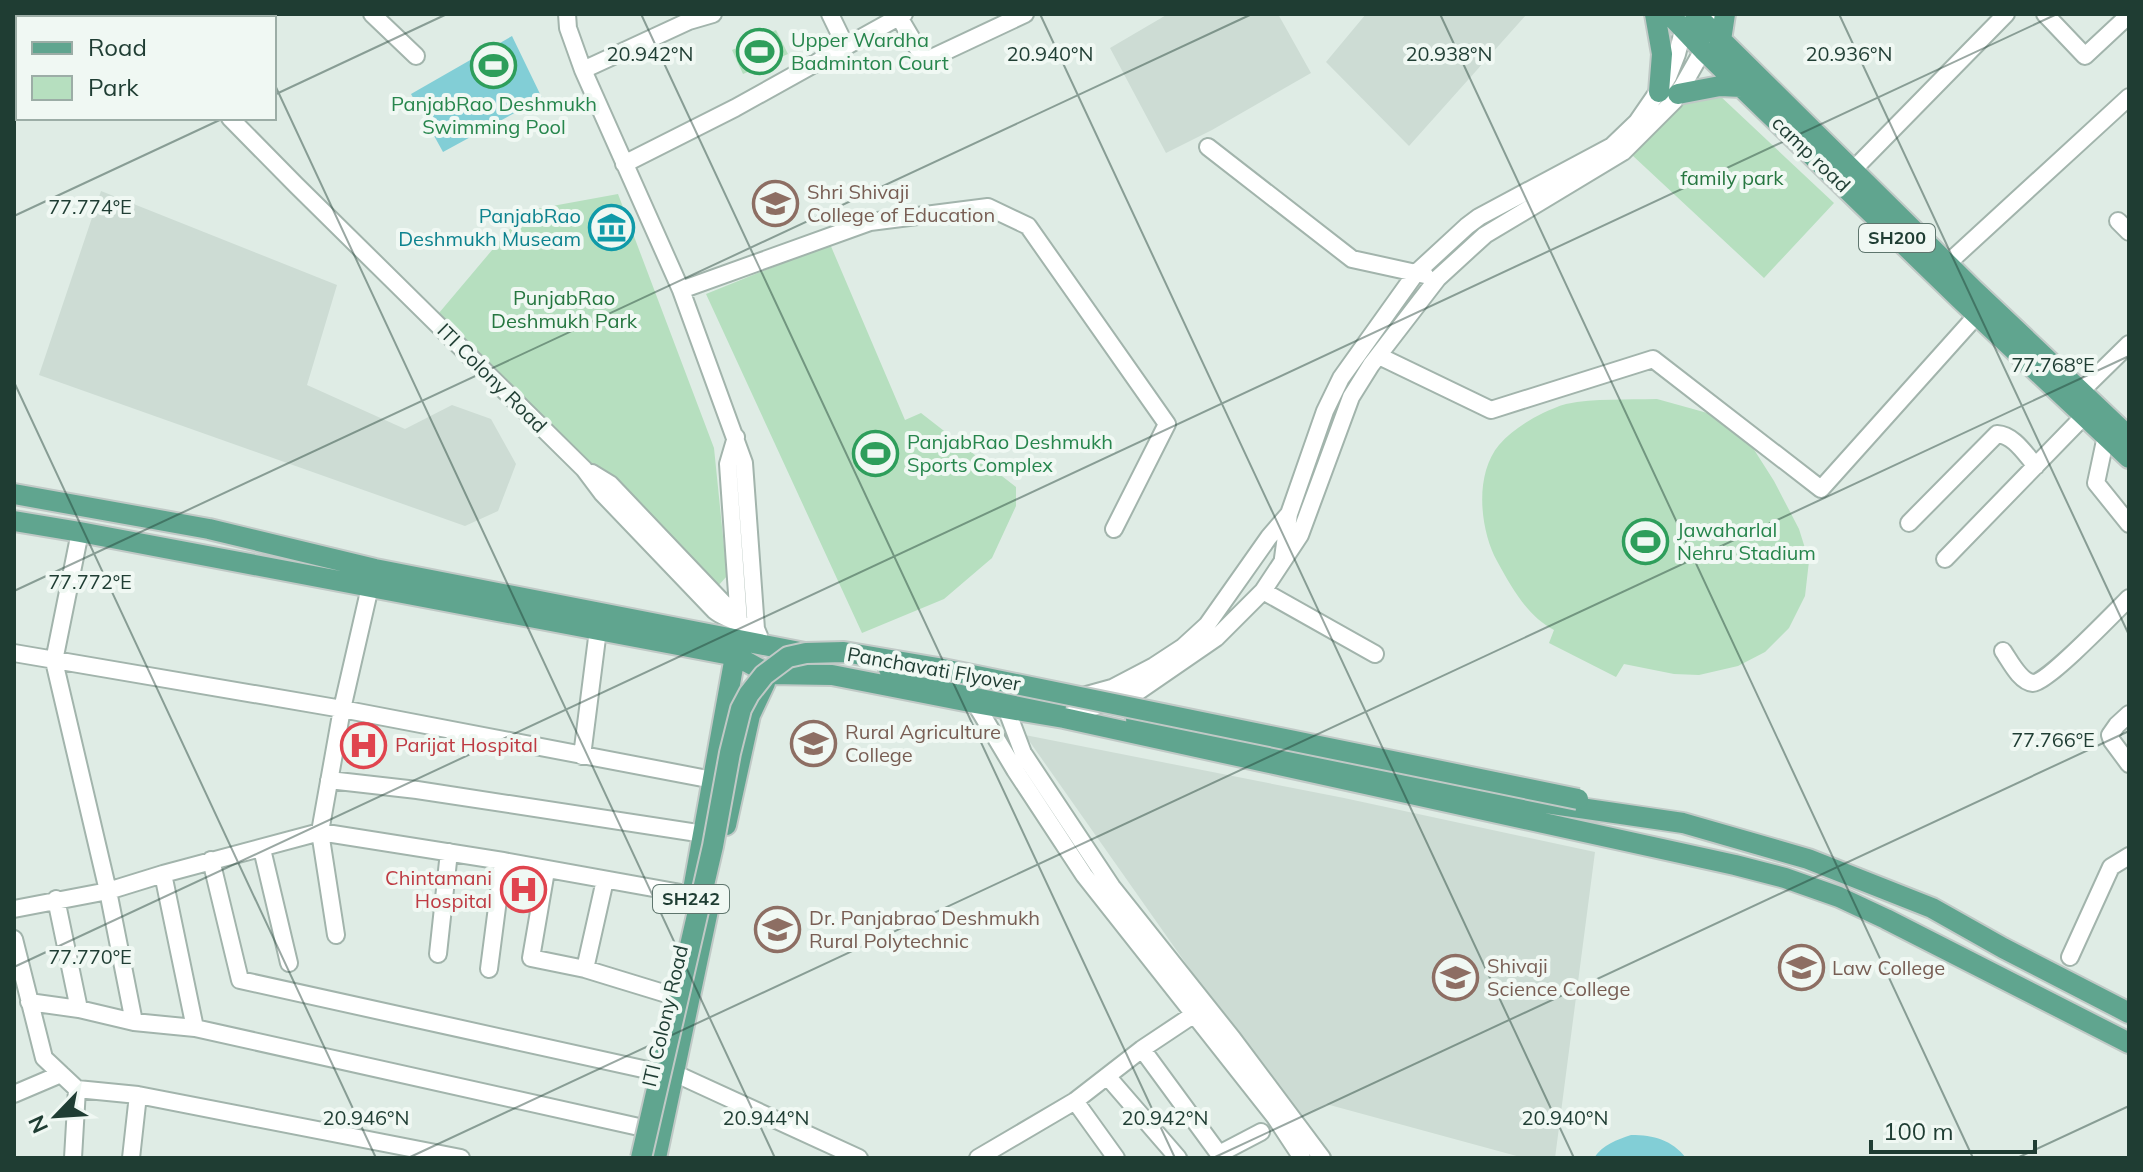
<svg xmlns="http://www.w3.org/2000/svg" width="2143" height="1172" font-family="Mulish,sans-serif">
  <rect width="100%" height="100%" fill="#dfece5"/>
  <path fill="#cddcd4" d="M1168,14h110l33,59 -99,57 -46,23 -56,-105z
    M1366,14h161l-118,132 -83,-84z
    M101,191l236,94 -30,100 98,44 47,-24 39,14 25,45 -18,47 -33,15 -426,-151z
    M1025,735l319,63 251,54 -40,306h-31l-198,-54 -30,16z"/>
  <path fill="#b6dfbf" d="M776,30l12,24 -45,20 -11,-24z
    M1702,79l132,124 -70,75 -132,-123z
    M618,194l96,254 13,128 -9,10 -12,1 -267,-274 86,-102z
    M830,244l75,176 16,-7 95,74v19l-24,52 -48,41 -82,34 -156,-339z
    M1657,399l54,15 42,34 21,33 25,48 10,32 -4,35 -16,32 -24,24 -27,14 -39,9 -25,-1 -50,-10 -8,13 -67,-34 5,-13c-27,-14 -42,-42 -57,-69 -17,-31 -23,-86 2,-116 12,-14 28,-24 44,-32 7,-3 15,-7 23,-9 29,-6 61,-4 91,-5z"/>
  <path fill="#82ced6" d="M512,36l30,62 -99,54 -32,-58z
    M1631,1135c23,0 41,5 55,23h-92c9,-14 23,-18 37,-23z"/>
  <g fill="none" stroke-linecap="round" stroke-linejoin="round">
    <defs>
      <path id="minor" d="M129,14l4,4
        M372,14l44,42
        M567,14l1,14 15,42 98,220 63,173 12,166 3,7
        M830,14l16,33
        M2045,14l40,42 44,-41
        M899,17l26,44 100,-47
        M583,70l106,-49 24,-7
        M230,118l66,67 288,284 18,24 113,118c8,7 30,14 41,18
        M1208,147l144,112 73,16
        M624,164l111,-56 169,-94
        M1852,171l154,-157
        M2118,221l11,11
        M1947,264l182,-167
        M681,290l189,-68 118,-15 40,19 139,198 -53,105
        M1379,356l112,54 162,-51 168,130 156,-174
        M2073,399l56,-55
        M2106,436l-10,47 33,41
        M736,437l-8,27 11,158
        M592,473l18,11 119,125 1,8
        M1909,523l88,-89c17,1 28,20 39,32
        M80,532l-26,129 54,230 26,131
        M1283,558l6,-44 36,-103 16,-33 75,-105 51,-47 12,-9 133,-71 25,-24 31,-45 9,-23 8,-31
        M1945,559l139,-143
        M1263,591l112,63
        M2003,651c7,10 17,31 30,32 14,0 82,-71 96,-85
        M14,653l328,56 371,71
        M1083,696l29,-8 42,-22 29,-19 24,-22 62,-88 19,-22
        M974,698l1,5 40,67 69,105 191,242 27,41
        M1005,698l1,10 17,45 89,134 121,152 89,119
        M2129,714l-12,11 -7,10 2,6 17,23
        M1065,717l74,-26 77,-53 47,-47 37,-56 51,-138 20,-32 67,-87 47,-43 138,-83 51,-51 29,-51 4,-25 6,-11
        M582,756l16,-126
        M329,780l88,10 287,44
        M262,849l27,114
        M211,860l29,120 412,91
        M546,871l-15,87 54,11 85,26
        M163,874l32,154
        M56,899l23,110
        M14,909l94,-18 55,-17 157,-42 183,29 189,34
        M336,935l-16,-103 22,-123 28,-122
        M14,939l30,119 33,31 61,6 323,63
        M438,954l11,-102
        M2070,957l41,-90 18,-11
        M489,969l14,-108
        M585,969l20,-89
        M29,1002l50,7 55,13 61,6 444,99
        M1142,1049l77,105 42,-22
        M674,1073l185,85
        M1107,1076l71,82
        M14,1094l47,-20
        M1075,1101l41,57
        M73,1158l4,-69
        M131,1158l7,-63
        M978,1158l97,-57 67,-52 51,-34"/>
      <path id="major" d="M1655,14l7,40 -3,38
        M1669,14l34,36 258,250 168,158
        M1695,14l278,275 156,148
        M1721,40l4,-26
        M1678,94l42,-8 22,1
        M14,494l195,35 166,40 435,85
        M14,521l66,11 656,124 33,18 63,1 143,28 89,15 671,147 50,13 54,19 47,22 243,124
        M889,669l168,34
        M1136,719l403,83 144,21 125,36 124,49 71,40 126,65
        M726,825l24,-110 15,-32
        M691,901l46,-256
        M656,1158l55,-262"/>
    </defs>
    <use href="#minor" stroke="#a2b4ac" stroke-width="20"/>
    <use href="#major" stroke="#c0c9c6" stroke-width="24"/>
    <use href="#minor" stroke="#fff" stroke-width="16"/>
    <use href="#major" stroke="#60a58f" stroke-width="20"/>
    <defs>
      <path id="major-bridge" d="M641,1158l72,-312 17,-93 11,-44 8,-15 15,-19 24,-18 18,-4 38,-1 94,16 640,131"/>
    </defs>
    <use href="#major-bridge" stroke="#c0c9c6" stroke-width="24" stroke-linecap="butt"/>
    <use href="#major-bridge" stroke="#60a58f" stroke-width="20"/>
  </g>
  <path fill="none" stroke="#1f3d33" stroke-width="2" stroke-opacity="0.45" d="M242,14l2,4M641,14l534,1144M1040,14l534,1144M1440,14l533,1144M1839,14l290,621M274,83l501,1075M274,95l173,-81M14,216l210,-98M14,382l362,776M14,591l1238,-577M14,967l2043,-953M408,1158l1721,-802M1213,1158l916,-427M2017,1158l112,-52"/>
  <defs>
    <symbol id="stadium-ring" viewBox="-11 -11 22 22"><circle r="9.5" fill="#f0f8f3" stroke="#2e9e5b" stroke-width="1.5"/><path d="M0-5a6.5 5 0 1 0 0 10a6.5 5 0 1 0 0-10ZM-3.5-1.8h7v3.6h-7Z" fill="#2e9e5b"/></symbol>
    <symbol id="university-ring" viewBox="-11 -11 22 22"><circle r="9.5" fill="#f0f8f3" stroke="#8d6e63" stroke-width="1.5"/><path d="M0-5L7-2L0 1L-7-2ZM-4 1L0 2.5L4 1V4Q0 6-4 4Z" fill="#8d6e63"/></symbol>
    <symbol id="museum-ring" viewBox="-11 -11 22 22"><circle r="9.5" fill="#f0f8f3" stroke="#0f9aa8" stroke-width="1.5"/><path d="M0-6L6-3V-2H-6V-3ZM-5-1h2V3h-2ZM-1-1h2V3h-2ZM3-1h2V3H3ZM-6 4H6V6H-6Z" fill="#0f9aa8"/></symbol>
    <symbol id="hospital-ring" viewBox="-11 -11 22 22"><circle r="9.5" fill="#f0f8f3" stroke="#e0444e" stroke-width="1.5"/><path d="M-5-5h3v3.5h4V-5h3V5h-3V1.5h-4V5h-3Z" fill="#e0444e"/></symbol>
  </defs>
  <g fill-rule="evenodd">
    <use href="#stadium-ring" x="734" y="26" width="51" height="51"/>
    <use href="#stadium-ring" x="468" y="40" width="51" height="51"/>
    <use href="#university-ring" x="750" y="178" width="51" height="51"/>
    <use href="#museum-ring" x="586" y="202" width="51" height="51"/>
    <use href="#stadium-ring" x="850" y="428" width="51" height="51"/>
    <use href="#stadium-ring" x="1620" y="516" width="51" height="51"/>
    <use href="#university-ring" x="788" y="718" width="51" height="51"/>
    <use href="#hospital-ring" x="338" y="720" width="51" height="51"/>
    <use href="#hospital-ring" x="498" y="864" width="51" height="51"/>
    <use href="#university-ring" x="752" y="904" width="51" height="51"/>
    <use href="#university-ring" x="1776" y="942" width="51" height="51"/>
    <use href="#university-ring" x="1430" y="952" width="51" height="51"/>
  </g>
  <g text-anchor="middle" stroke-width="8" stroke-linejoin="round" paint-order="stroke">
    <g fill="#f0f8f3" stroke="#5e756d" stroke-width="2">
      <rect x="1859" y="224" width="76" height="28" rx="6"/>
      <rect x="653" y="885" width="76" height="28" rx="6"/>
    </g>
    <g font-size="18" font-weight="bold" fill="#1f3d33">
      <text x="1897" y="244">SH200</text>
      <text x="691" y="905">SH242</text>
    </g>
    <g font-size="20" fill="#27864d" stroke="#f0f8f3" text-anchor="start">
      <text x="791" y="47">Upper Wardha<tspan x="791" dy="23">Badminton Court</tspan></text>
      <text x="494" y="111" text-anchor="middle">PanjabRao Deshmukh<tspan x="494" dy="23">Swimming Pool</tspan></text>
      <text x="907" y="449">PanjabRao Deshmukh<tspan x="907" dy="23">Sports Complex</tspan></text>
      <text x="1677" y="537">Jawaharlal<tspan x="1677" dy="23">Nehru Stadium</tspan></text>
    </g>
    <g font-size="20" fill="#1f3d33" stroke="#f0f8f3">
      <text transform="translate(1811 154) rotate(44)" y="7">camp road</text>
      <text transform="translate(492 378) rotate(45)" y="7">ITI Colony Road</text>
      <text transform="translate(934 669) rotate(10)" y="7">Panchavati Flyover</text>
      <text transform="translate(665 1016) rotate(-77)" y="7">ITI Colony Road</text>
    </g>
    <g font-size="20" fill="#267740" stroke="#f0f8f3">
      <text x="1732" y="185">family park</text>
      <text x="564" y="305">PunjabRao<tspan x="564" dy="23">Deshmukh Park</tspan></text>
    </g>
    <g font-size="20" fill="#785e54" stroke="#f0f8f3" text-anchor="start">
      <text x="807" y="199">Shri Shivaji<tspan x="807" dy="23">College of Education</tspan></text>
      <text x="845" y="739">Rural Agriculture<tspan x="845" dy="23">College</tspan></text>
      <text x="809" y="925">Dr. Panjabrao Deshmukh<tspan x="809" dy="23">Rural Polytechnic</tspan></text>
      <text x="1487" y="973">Shivaji<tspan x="1487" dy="23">Science College</tspan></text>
      <text x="1832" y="975">Law College</text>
    </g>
    <g font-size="20" fill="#0d838f" stroke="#f0f8f3" text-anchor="end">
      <text x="581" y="223">PanjabRao<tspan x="581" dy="23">Deshmukh Museam</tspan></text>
    </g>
    <g font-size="20" fill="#be3a42" stroke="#f0f8f3" text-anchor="start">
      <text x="395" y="752">Parijat Hospital</text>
      <text x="492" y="885" text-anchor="end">Chintamani<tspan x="492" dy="23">Hospital</tspan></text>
    </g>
  </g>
  <g font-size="20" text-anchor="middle" fill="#1f3d33" stroke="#f0f8f3" stroke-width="8" stroke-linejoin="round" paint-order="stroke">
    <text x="1050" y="61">20.940°N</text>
    <text x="650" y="61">20.942°N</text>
    <text x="1449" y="61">20.938°N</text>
    <text x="1849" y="61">20.936°N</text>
    <text x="90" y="214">77.774°E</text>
    <text x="2053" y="372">77.768°E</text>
    <text x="90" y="589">77.772°E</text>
    <text x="2053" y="747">77.766°E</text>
    <text x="90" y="964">77.770°E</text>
    <text x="366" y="1125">20.946°N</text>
    <text x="766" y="1125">20.944°N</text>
    <text x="1165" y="1125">20.942°N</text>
    <text x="1565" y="1125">20.940°N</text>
  </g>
  <rect width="2143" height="1172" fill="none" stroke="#1f3d33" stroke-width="32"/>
  <rect x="16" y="16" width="260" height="104" fill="#f0f8f3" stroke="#9cada6" stroke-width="2"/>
  <rect x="32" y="42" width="40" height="12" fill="#60a58f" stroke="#9cada6" stroke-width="2"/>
  <text x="88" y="56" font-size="24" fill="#1f3d33">Road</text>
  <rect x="32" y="76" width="40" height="24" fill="#b6dfbf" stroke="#9cada6" stroke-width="2"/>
  <text x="88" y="96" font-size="24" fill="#1f3d33">Park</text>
  <g transform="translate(56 1116) rotate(245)" stroke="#f0f8f3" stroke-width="6" paint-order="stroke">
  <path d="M0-6L14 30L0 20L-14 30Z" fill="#1f3d33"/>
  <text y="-12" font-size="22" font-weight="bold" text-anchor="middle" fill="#1f3d33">N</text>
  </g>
  <path d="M1871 1140v12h164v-12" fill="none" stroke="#1f3d33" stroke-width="4"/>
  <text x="1883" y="1140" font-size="24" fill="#1f3d33" stroke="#f0f8f3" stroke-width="6" paint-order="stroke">100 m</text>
</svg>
